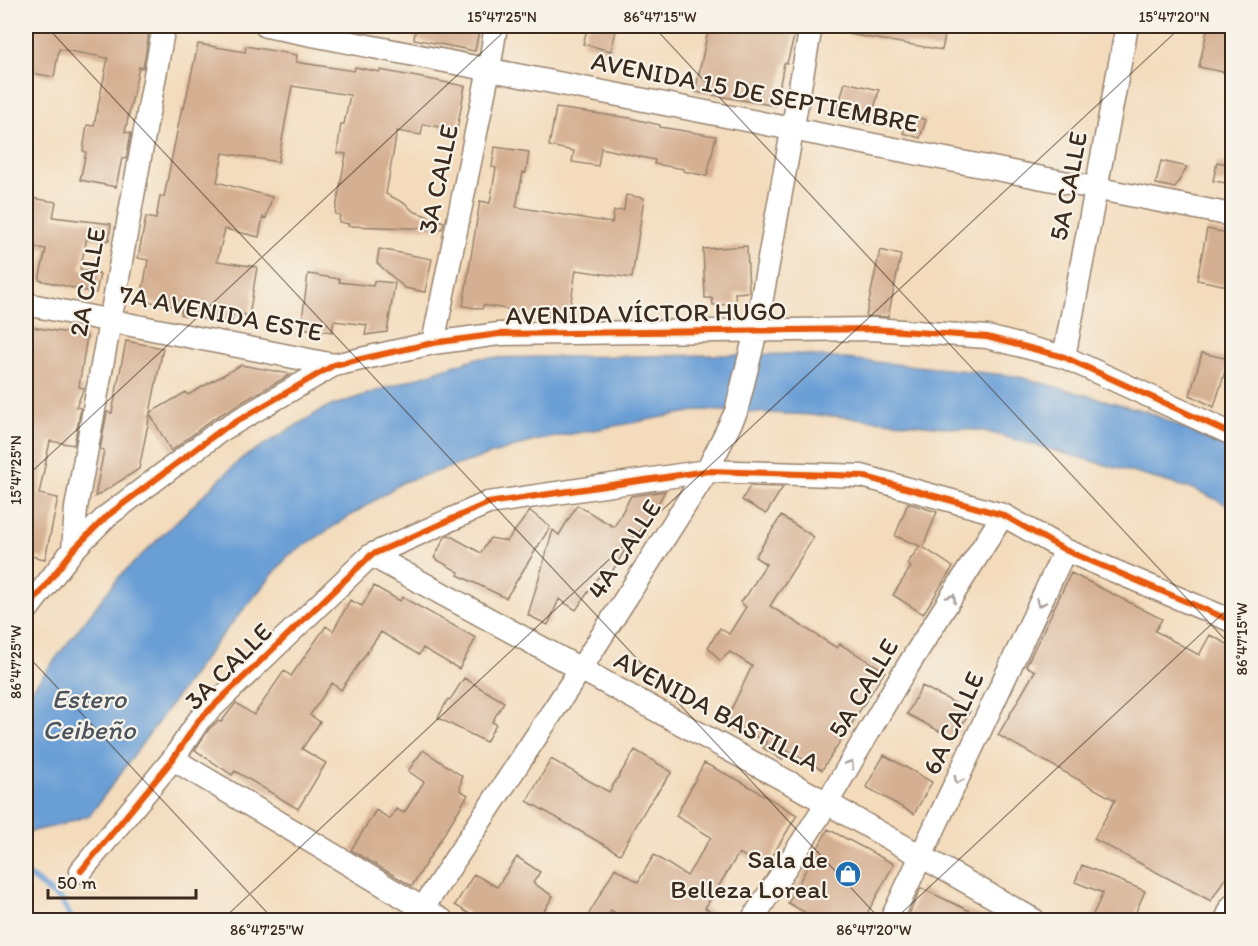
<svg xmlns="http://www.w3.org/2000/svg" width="1258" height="946" font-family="Itim,sans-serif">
  <rect width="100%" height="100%" fill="#f7f3e8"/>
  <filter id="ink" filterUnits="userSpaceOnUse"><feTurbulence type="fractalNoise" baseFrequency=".0167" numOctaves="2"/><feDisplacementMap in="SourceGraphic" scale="12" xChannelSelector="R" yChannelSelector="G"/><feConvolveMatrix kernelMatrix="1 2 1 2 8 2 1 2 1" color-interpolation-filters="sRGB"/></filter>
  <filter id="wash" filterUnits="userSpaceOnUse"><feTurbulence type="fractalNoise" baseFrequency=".008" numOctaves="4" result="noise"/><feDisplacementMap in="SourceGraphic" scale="24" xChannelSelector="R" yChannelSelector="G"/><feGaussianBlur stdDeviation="1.35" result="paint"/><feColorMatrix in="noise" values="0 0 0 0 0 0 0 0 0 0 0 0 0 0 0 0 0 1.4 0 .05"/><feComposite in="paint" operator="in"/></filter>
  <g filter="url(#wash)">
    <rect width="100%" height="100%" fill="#f3dbbc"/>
    <path fill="#6a9fd6" stroke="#52647a" stroke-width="1.5" d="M795,354l221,22 132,36 84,38v57l-36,-17 -212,-59 -150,-15 -133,-6 -167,31 -131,41 -114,73 -71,85 -128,175 -34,11 -28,6 -2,5v-140l92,-119 124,-120 83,-50 152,-50z"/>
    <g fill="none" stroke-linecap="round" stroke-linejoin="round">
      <path stroke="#6a9fd6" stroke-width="6" d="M29,876l33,25 10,19"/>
    </g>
    <g id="blocks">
      <path fill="#d5af91" d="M26,26h75l14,2 1,-2h34l-7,42 -4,-1 -14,65 6,1 -5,26 -4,-1 -6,29 -36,-7 6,-28 -3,-1 4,-26 7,1 14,-68 -49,-9 -5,28 -28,-5z
        M416,26h64l-5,25 -61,-12z
        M588,26h29l-6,25 -28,-7z
        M709,26h88l-10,37h-3l-8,43 -81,-14z
        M849,26h98l-5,24 -94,-16z
        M1208,26h25v48l-34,-7z
        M198,44l47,8 1,-6 51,9 -1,7 58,9 1,-4 24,5 1,-2 85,16 -8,44 -34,-6 -2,11 -24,-4 -11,63 20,10 7,7 31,11 -2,7 -94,-3 1,-2 -10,-2 1,-7 -5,-1 11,-60 -9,-1 4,-29h3l6,-29 -58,-9 -14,76 -55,-9 -6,29 55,15 -6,21 -3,-1 -4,20 -34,-8 -8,32 40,6 -8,49 -15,-4 -3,12 -50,-9 1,-7 -41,-8 7,-40 -10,-2 8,-41 10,2 4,-23 4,1 18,-90 2,1z
        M845,82l34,8 -9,34 -34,-9z
        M556,108l74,10 30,7v2l56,9 -9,40 -24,-5 1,-2 -30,-5 1,-4 -54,-12 -3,18 -26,-4 2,-11 -25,-5z
        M909,115l17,5 -6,18 -17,-5z
        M495,147l34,5 -3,21 -3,-1 -7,35 96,16 2,-12 10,-1 2,-15 18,3 -12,80 -56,-8 -8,50 -85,-15 -1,4 -19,-3 17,-105 10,2 6,-35 -4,-1z
        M1161,161l26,6 -12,21 -19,-4z
        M1217,162l16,3v19l-20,-3z
        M26,197l30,5 -3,15 58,7 -2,17 -22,-3 -7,31 20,5 -4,19 -57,-13 7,-31 -20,-3z
        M1207,229l26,5v53l-36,-7z
        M747,246l2,46 -14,1 1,11 -23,1 -1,-7h-7l-2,-49z
        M379,249l53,10 -7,33 -20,-4 -28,-25z
        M880,250l21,5 -13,62 -22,-1z
        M308,274l32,5 -1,3 34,4 1,-5 21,2 -8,49 -22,3 2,-10 -33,-4 -2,11 -31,-4z
        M26,326l61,10 -8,51 5,1 -8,19 5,1 -7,37 -24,-4 -11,53 19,4 -13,61 -19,-4z
        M126,341l37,7 -13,65 36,-21 2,3 53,-30 50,9 -78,45 -42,32 -21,-37 -11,55 -44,28 9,-47 -4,-1 7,-37 5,1z
        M1202,353l27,6 -15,48 -24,-12z
        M750,486l33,1 -17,27 -24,-14z
        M665,491l-23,43 -6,-3 -29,49 -8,-4 -23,34 -17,-11 -11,26 -20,-10 25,-85 6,5 18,-30 37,22 17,-31z
        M908,503l29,9 -14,35 30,20 -30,47 -30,-19 18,-28 -4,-3 13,-18 -25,-10z
        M530,511l20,16 -44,71 -48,-23 1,-3 -25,-14 11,-21 4,-2 32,18 9,-15 17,3z
        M781,516l33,21 -44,69 67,42 3,-4 45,27 -63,99 -34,-20 -6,10 -19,-12 4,-6 -42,-20 27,-56 -22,-14 -10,9 -12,-14 12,-19 9,6 17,-27 -6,-5 7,-7 19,-31 -11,-7z
        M1071,573l91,46 -7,12 44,24 11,-20 23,12v218l-22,36 -117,-62 21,-39 -117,-65 37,-64 -9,-5z
        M374,586l26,15 2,-4 74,41 -17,31 -36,-21 -4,7 -38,-23 -40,58 -9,-7 -22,32 10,7 -18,27 24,14 -28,46 -63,-38 -3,4 -37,-25 14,-21 9,-8 3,1 15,-19 18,12 30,-44 7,5 35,-50 7,5 17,-31 12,6z
        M464,678l40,24 -12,20 4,2 -10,18 -48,-24 10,-19 2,1z
        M922,686l48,25 -16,28 -47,-25z
        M423,750l39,26 -2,14 8,5 -56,91 -61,-36 25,-40 14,9 6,-10 8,4 20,-31 -16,-11z
        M635,750l37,22 -24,33 -28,49 -93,-53 24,-42 58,33z
        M884,755l48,27 -18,32 -48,-27z
        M704,763l36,18 57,34 -32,53 -26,-15 -34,55 22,13h-98l-18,-11 -6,11h-20l30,-53 23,14 16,-27 33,21 24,-39 -35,-21z
        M828,829l66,35 -31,57h-43l-32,-18z
        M517,857l23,15 -7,11 20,13 -15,25h-57l-26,-16 19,-31 23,13z
        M1082,865l63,26 -13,30h-42l13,-28 -28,-11z
        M921,888l70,33h-85z"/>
    </g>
  </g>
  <g filter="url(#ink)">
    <use href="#blocks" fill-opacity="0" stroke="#97826d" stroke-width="1.5"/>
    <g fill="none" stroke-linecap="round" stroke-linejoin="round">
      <defs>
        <path id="minor" d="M266,26l966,189
          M26,304l308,61
          M433,343l56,-274 7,-43
          M1064,357l63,-331
          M73,550l3,-42 88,-482
          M371,555l456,248 207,117
          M26,611l47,-61 34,-34 113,-85 114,-66 99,-22 66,-9 374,-5 114,8 77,20 168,77
          M173,759l269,161
          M81,871l92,-112 26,-39 172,-165 117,-52 219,-32 155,5 141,39 62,35 167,71
          M415,920l165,-250 127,-199 29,-59 20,-81 55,-305
          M752,920l75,-117 72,-123 104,-165
          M891,920l174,-370
          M1226,920l6,-14"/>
      </defs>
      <use href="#minor" stroke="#97826d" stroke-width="25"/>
      <use href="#minor" stroke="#fff" stroke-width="22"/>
      <defs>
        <path id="cycleway" d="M26,611l47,-61 34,-34 113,-85 114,-66 99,-22 66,-9 374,-5 114,8 77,20 168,77
          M81,871l92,-112 26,-39 172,-165 117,-52 219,-32 155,5 141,39 62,35 167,71"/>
      </defs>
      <use href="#cycleway" stroke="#f7f3e8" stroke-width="10"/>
      <use href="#cycleway" stroke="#e8590c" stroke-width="6"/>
    </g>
    <defs><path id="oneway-chevron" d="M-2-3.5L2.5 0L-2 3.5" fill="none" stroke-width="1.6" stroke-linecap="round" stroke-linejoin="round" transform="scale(1.5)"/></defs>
    <g stroke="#a79f9a">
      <use href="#oneway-chevron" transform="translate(952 598) rotate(-57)"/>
      <use href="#oneway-chevron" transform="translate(1040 603) rotate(115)"/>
      <use href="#oneway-chevron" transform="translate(850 764) rotate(-59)"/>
      <use href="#oneway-chevron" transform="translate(958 780) rotate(115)"/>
    </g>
  </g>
  <path fill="none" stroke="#3b2a1e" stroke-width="1.5" stroke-opacity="0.45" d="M46,26l835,894M653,26l579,621M26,477l484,-451M26,654l248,266M222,920l960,-894M894,920l338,-315"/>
  <defs>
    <symbol id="shop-disc" viewBox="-11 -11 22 22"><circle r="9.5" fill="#1f6fb2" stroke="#f7f3e8"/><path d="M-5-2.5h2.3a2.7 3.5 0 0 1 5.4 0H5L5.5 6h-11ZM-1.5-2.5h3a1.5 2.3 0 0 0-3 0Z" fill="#fff"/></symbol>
  </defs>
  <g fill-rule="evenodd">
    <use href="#shop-disc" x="833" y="859" width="30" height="30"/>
  </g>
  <g text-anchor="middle" stroke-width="4.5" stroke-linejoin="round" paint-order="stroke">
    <g font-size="26" fill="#3b2a1e" stroke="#f7f3e8">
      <text transform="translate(755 92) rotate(11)" y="9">AVENIDA 15 DE SEPTIEMBRE</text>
      <text transform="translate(438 179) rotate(-78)" y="9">3A CALLE</text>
      <text transform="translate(1068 186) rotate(-79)" y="9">5A CALLE</text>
      <text transform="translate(87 282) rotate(-80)" y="9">2A CALLE</text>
      <text transform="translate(221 313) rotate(11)" y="9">7A AVENIDA ESTE</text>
      <text transform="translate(646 313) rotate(-1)" y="9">AVENIDA VÍCTOR HUGO</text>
      <text transform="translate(624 549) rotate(-57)" y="9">4A CALLE</text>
      <text transform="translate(228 666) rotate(-45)" y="9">3A CALLE</text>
      <text transform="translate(863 688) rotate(-59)" y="9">5A CALLE</text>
      <text transform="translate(717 711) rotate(28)" y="9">AVENIDA BASTILLA</text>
      <text transform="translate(953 723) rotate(-65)" y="9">6A CALLE</text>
    </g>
    <g font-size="26" fill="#3b2a1e" stroke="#f7f3e8" text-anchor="end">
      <text x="828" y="868">Sala de<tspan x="828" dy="30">Belleza Loreal</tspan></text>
    </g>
    <g font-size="27" font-style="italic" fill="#4b535e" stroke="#f7f3e8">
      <text x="89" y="708">Estero<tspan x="89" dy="31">Ceibeño</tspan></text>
    </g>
  </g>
  <rect width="1258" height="946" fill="none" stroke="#f7f3e8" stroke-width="66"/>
  <path d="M48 889v9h148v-9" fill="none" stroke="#3b2a1e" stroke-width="3"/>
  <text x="57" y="889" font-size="18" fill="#3b2a1e" stroke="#f7f3e8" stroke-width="4.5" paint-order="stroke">50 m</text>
  <rect x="33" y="33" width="1192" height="880" fill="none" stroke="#3b2a1e" stroke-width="2"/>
  <g font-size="15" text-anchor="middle" fill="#3b2a1e">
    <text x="502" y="22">15°47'25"N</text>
    <text x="660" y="22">86°47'15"W</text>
    <text x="1174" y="22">15°47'20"N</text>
    <text transform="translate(16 470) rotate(-90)" y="5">15°47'25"N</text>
    <text transform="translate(1242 639) rotate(-90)" y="5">86°47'15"W</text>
    <text transform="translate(16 662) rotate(-90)" y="5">86°47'25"W</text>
    <text x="267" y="935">86°47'25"W</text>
    <text x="874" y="935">86°47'20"W</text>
  </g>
</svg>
